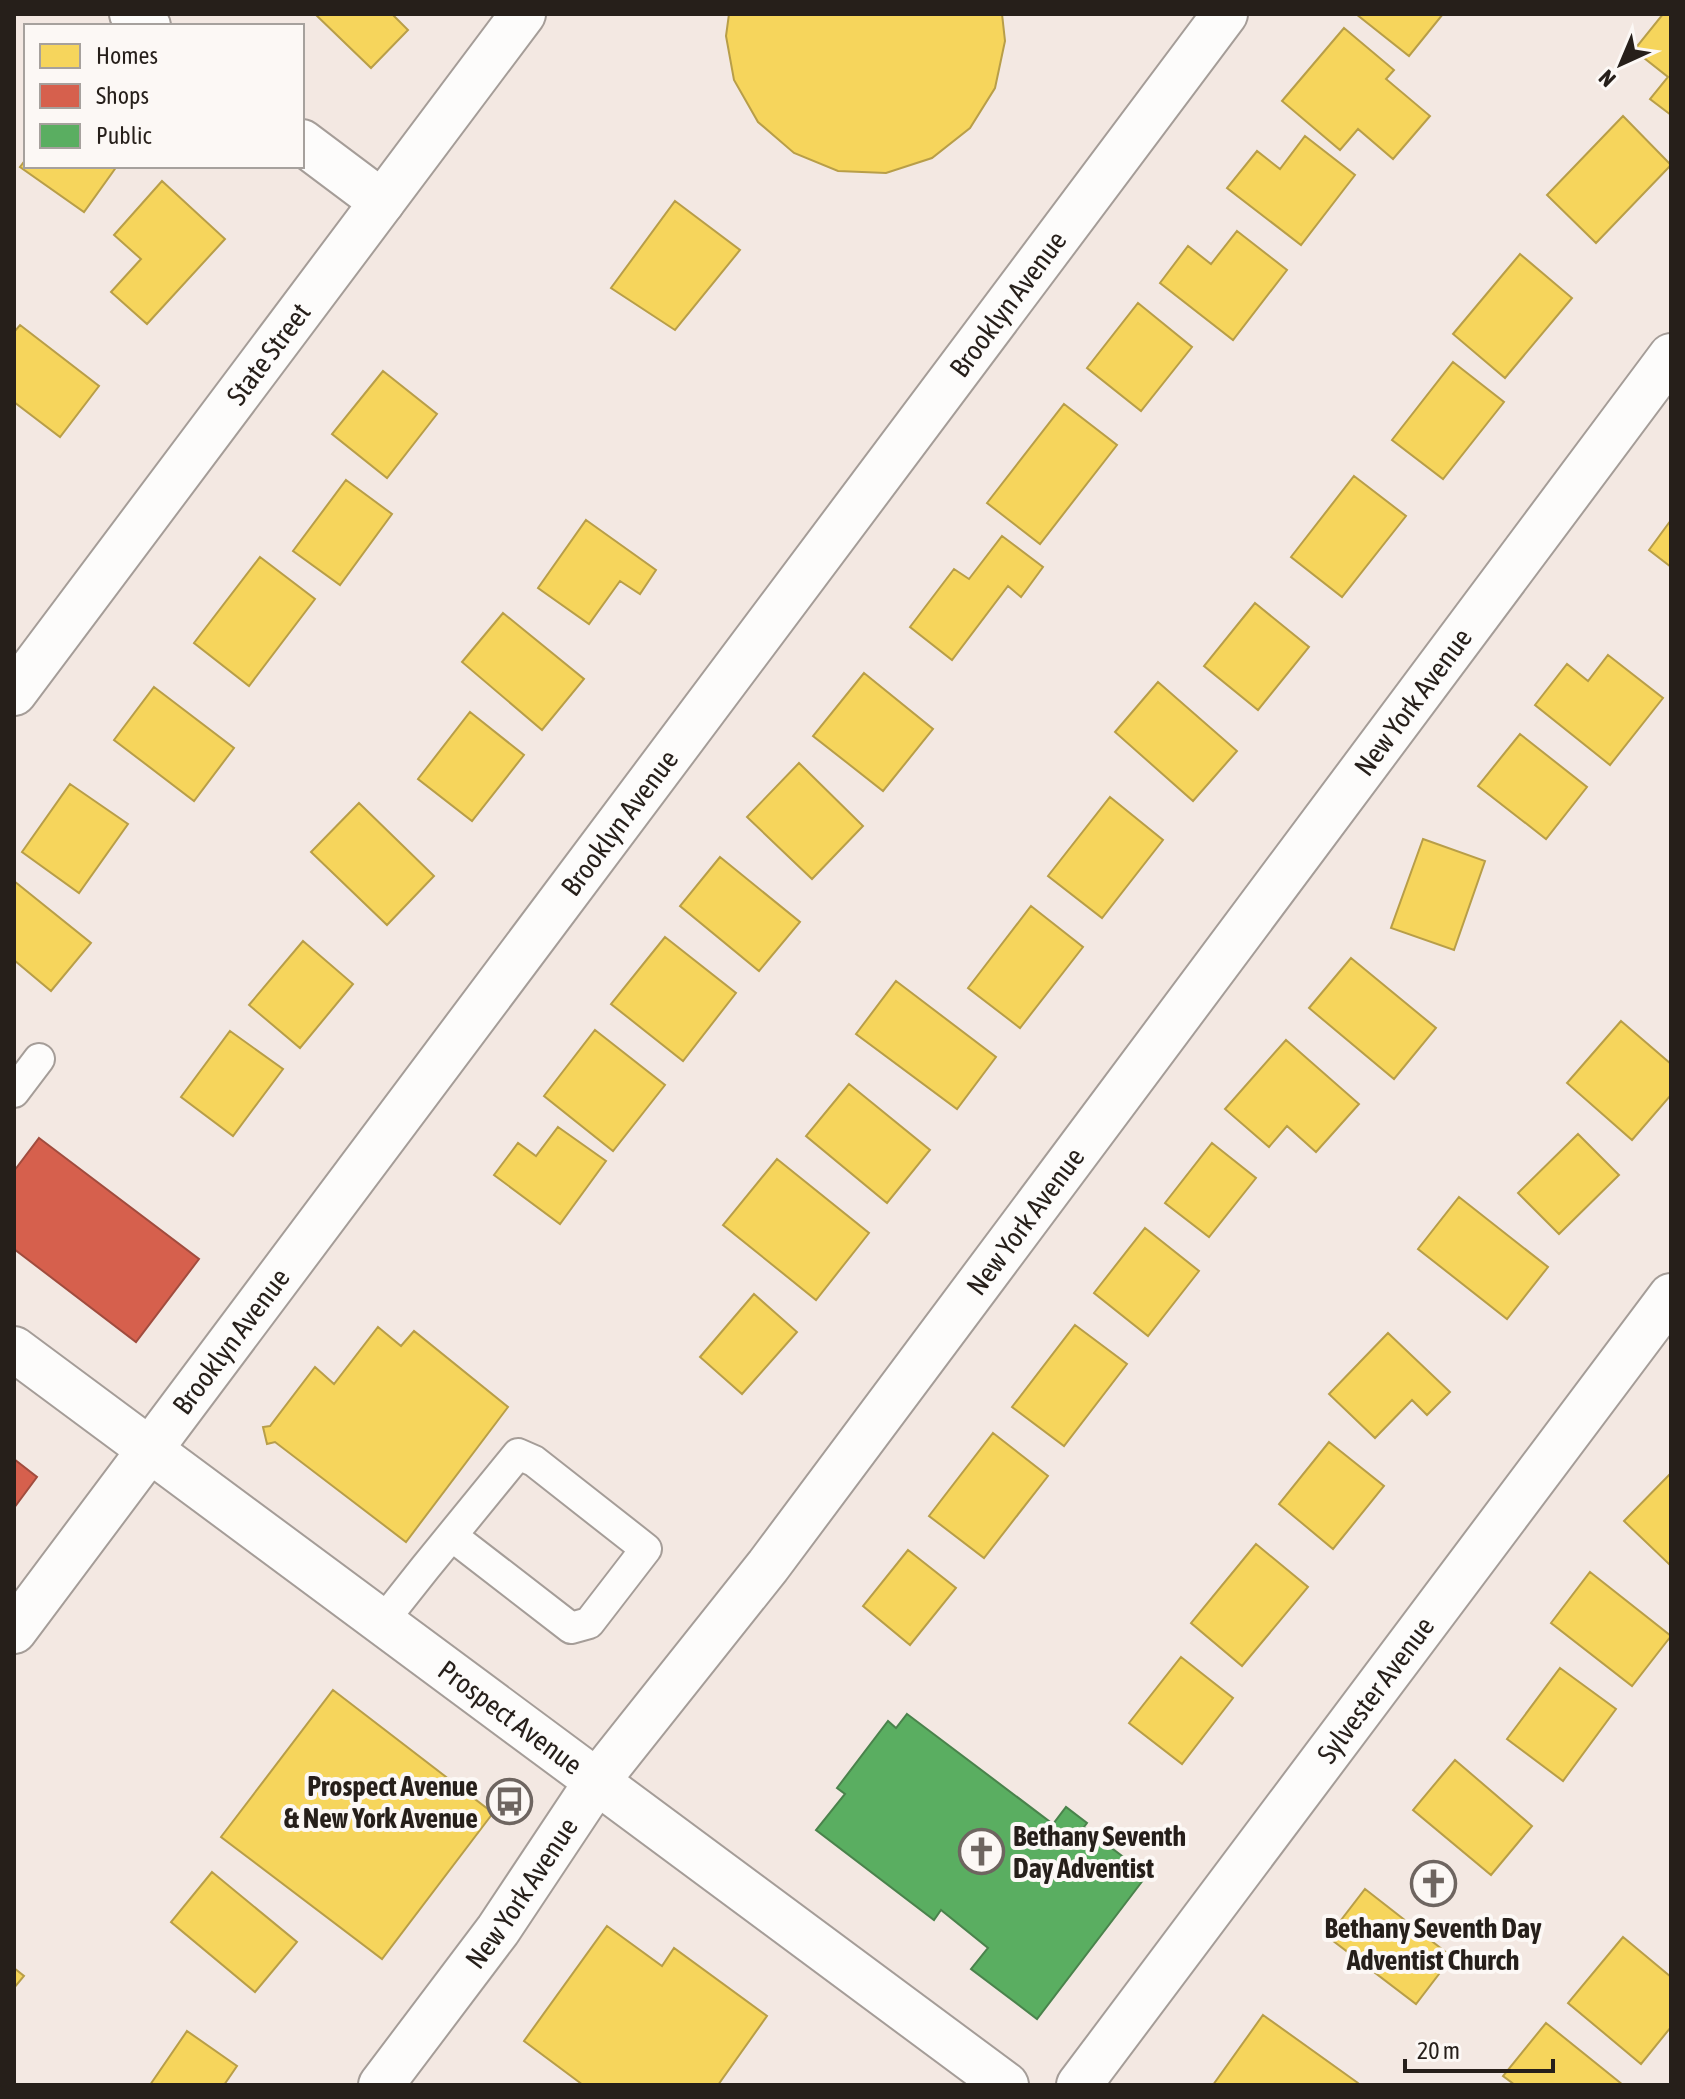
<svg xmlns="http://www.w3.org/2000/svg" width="1685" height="2099" font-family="'Asap Condensed',sans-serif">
  <rect width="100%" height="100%" fill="#f3e8e2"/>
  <path fill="#f6d55c" stroke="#b89e48" stroke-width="2" d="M315,14h77l16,16 -37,38z
    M729,14h273l3,27 -10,47 -25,40 -38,30 -46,15 -48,-2 -44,-18 -36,-31 -24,-42 -8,-44z
    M1356,14h87l-34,42z
    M1663,14h8v101l-21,-16 18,-22 -34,-27z
    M1344,28l50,42 -8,9 44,37 -37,43 -35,-30 -18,21 -58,-49z
    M1623,116l48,49 -75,78 -49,-48z
    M1305,136l50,39 -54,70 -74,-57 30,-37 23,18z
    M26,159v7h91l-33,46 -64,-45z
    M162,181l63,58 -78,85 -36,-32 30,-33 -27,-24z
    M675,201l65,49 -65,80 -64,-42z
    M1237,231l50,39 -54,70 -73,-57 28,-37 23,18z
    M1520,254l52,44 -67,80 -52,-44z
    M1138,303l54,44 -51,64 -54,-43z
    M20,325l79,61 -39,51 -46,-35v-70z
    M1453,362l51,40 -61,77 -51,-39z
    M383,371l54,43 -50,64 -55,-44z
    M1064,404l53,41 -77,99 -53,-41z
    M1354,476l52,40 -64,81 -51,-40z
    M346,480l46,34 -52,71 -47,-34z
    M586,520l70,50 -16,24 -20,-13 -31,43 -51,-36z
    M1671,520v47l-22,-17z
    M1002,536l41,31 -22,30 -13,-11 -56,74 -42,-33 44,-58 15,10z
    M260,557l55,42 -66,87 -55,-43z
    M1255,603l54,44 -51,63 -54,-44z
    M503,613l81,66 -42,51 -80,-68z
    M1608,655l55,43 -53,67 -75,-60 32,-41 21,17z
    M864,673l69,56 -50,62 -70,-55z
    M1158,682l79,69 -44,50 -78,-69z
    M154,687l80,61 -40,53 -80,-61z
    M470,712l54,43 -52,66 -54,-42z
    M1520,734l67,53 -41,52 -68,-53z
    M799,763l64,63 -51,53 -65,-62z
    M70,784l58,40 -49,69 -57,-41z
    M1110,797l53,43 -61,78 -54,-42z
    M359,803l75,73 -47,49 -76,-73z
    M1423,839l62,22 -31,89 -63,-22z
    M720,857l80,65 -41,49 -79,-65z
    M14,881l77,62 -40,48 -37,-31z
    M1031,906l52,41 -63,81 -52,-40z
    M665,937l71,56 -53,68 -72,-57z
    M303,941l50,43 -53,64 -51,-43z
    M1351,958l85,70 -42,51 -85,-71z
    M896,981l100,76 -39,52 -101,-75z
    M1621,1021l50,43v31l-39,45 -65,-57z
    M595,1030l70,55 -52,66 -69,-55z
    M230,1031l53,38 -50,67 -52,-39z
    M1286,1040l73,64 -43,48 -29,-26 -18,21 -44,-38z
    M849,1084l81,66 -43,53 -81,-67z
    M558,1127l48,34 -46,63 -66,-49 24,-32 18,13z
    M1578,1134l41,41 -60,59 -41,-41z
    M1212,1143l44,35 -47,59 -44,-34z
    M777,1159l92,74 -53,67 -93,-75z
    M1459,1197l89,70 -41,52 -89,-70z
    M1145,1228l54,43 -51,65 -54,-43z
    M754,1294l43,38 -55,62 -42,-37z
    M1075,1325l52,39 -63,82 -52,-39z
    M378,1327l23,19 13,-15 94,76 -102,135 -131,-100 -8,2 -4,-17 7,-1 45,-59 19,17z
    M1388,1333l62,59 -23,23 -15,-15 -37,38 -46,-44z
    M993,1433l55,43 -64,82 -55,-42z
    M1329,1442l55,44 -51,63 -54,-45z
    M1671,1473v93l-47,-45z
    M1256,1544l52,43 -66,79 -51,-43z
    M908,1550l48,38 -46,57 -47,-39z
    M1590,1572l81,64 -39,50 -81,-63z
    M1181,1657l52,41 -51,66 -53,-41z
    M1560,1668l56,41 -53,72 -56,-42z
    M333,1690l160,123 -111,146 -161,-122z
    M1455,1760l77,66 -41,49 -78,-65z
    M212,1872l85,70 -42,50 -84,-70z
    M1365,1889l87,68 -36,47 -88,-67z
    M607,1926l55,40 12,-18 93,68 -49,69h-135l-59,-44z
    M1623,1937l48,40v50l-30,37 -73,-61z
    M14,1968l10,8 -10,12z
    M1263,2015l95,68 -1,2h-144z
    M1546,2023l77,62h-108l-12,-9z
    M187,2031l50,35 -13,19h-74z"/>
  <path fill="#d6604d" stroke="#a14c3e" stroke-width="2" d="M39,1138l160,121 -63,83 -122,-93v-78z
    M14,1459l23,18 -23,31z"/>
  <path fill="#5aae61" stroke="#4a834c" stroke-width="2" d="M907,1714l146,110 13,-17 21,16 -3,4 63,48 -110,144 -66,-50 17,-21 -47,-38 -7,10 -118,-90 29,-36 -8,-6 51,-67 8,7z"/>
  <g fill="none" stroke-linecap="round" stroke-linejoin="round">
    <defs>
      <path id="service" d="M14,1092l25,-33
        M383,1621l42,-53c31,-38 62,-76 93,-114l16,7 112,88 -57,74 -18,5 -119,-92"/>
      <g id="minor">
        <path d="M132,14l16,12"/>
        <path d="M302,142l80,60"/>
        <path id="s1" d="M14,693l509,-679"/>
        <path id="s2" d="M14,1631l1211,-1617"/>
        <path id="s3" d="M381,2085l117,-155 99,-149 171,-215 903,-1210"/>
        <path id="s4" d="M1079,2085l592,-789"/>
      </g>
      <g id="secondary">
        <path id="s5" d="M14,1349l992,736"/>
      </g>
    </defs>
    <use href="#service" stroke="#a59d98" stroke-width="34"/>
    <use href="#minor" stroke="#a59d98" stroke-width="48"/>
    <use href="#secondary" stroke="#a59d98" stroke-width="48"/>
    <use href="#service" stroke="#fdfcfb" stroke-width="30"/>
    <use href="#minor" stroke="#fdfcfb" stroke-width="44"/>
    <use href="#secondary" stroke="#fdfcfb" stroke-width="44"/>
  </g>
  <defs>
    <symbol id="bus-ring" viewBox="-11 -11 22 22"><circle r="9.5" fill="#fcf8f5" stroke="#6e6560" stroke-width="1.5"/><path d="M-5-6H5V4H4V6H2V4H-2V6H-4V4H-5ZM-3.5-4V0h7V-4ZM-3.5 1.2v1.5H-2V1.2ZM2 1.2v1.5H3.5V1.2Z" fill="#6e6560"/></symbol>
    <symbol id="church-ring" viewBox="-11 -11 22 22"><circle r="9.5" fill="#fcf8f5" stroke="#6e6560" stroke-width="1.5"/><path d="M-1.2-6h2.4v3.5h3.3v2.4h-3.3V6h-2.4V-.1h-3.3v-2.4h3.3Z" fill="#6e6560"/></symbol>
  </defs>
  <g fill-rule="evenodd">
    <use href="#bus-ring" x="484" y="1776" width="51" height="51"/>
    <use href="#church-ring" x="956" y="1826" width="51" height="51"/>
    <use href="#church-ring" x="1408" y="1858" width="51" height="51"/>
  </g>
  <g text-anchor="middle" stroke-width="8" stroke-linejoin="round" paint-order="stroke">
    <g font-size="28" fill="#261f1a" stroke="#fcf8f5">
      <text dy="10" stroke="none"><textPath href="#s2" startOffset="1658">Brooklyn Avenue</textPath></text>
      <text dy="10" stroke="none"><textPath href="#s1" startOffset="424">State Street</textPath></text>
      <text dy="10" stroke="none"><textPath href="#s3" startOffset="1726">New York Avenue</textPath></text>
      <text dy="10" stroke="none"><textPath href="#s2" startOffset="1010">Brooklyn Avenue</textPath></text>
      <text dy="10" stroke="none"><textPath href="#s3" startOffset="1078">New York Avenue</textPath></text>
      <text dy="10" stroke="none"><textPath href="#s2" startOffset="362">Brooklyn Avenue</textPath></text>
      <text dy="10" stroke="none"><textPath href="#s4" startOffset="494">Sylvester Avenue</textPath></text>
      <text dy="10" stroke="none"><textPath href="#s5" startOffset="618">Prospect Avenue</textPath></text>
      <text dy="10" stroke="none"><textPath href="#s3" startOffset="238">New York Avenue</textPath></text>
    </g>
    <g font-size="28" font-weight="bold" fill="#261f1a" stroke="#fcf8f5" text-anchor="end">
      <text x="478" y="1796">Prospect Avenue<tspan x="478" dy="32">&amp; New York Avenue</tspan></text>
      <text x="1013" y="1846" text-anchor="start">Bethany Seventh<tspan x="1013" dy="32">Day Adventist</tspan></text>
      <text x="1433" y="1938" text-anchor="middle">Bethany Seventh Day<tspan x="1433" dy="32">Adventist Church</tspan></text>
    </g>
  </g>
  <rect width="1685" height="2099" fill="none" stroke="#261f1a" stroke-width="32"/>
  <rect x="24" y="24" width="280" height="144" fill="#fcf8f5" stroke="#a6a19d" stroke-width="2"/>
  <rect x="40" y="44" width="40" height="24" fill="#f6d55c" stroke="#a6a19d" stroke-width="2"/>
  <text x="96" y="64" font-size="24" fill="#261f1a">Homes</text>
  <rect x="40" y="84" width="40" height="24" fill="#d6604d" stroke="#a6a19d" stroke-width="2"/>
  <text x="96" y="104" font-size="24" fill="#261f1a">Shops</text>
  <rect x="40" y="124" width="40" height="24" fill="#5aae61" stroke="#a6a19d" stroke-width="2"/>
  <text x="96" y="144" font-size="24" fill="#261f1a">Public</text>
  <g transform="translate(1621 64) rotate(224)" stroke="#fcf8f5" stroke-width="6" paint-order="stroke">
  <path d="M0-6L14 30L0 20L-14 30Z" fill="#261f1a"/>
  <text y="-12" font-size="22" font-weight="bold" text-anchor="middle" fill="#261f1a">N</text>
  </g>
  <path d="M1405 2059v12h148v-12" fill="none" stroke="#261f1a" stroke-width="4"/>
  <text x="1417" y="2059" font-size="24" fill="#261f1a" stroke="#fcf8f5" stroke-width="6" paint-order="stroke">20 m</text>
</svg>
